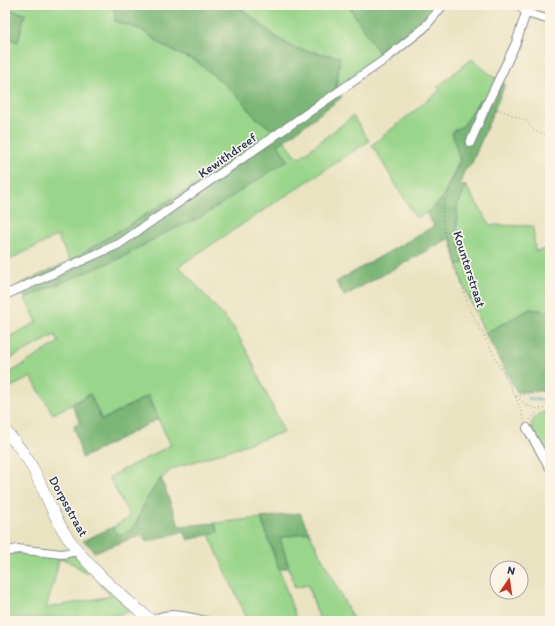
<svg xmlns="http://www.w3.org/2000/svg" width="555" height="626" font-family="Itim,sans-serif">
  <rect width="100%" height="100%" fill="#fcf5e5"/>
  <filter id="ink" filterUnits="userSpaceOnUse"><feTurbulence type="fractalNoise" baseFrequency=".025" numOctaves="2"/><feDisplacementMap in="SourceGraphic" scale="8" xChannelSelector="R" yChannelSelector="G"/><feConvolveMatrix kernelMatrix="1 2 1 2 8 2 1 2 1" color-interpolation-filters="sRGB"/></filter>
  <filter id="wash" filterUnits="userSpaceOnUse"><feTurbulence type="fractalNoise" baseFrequency=".012" numOctaves="4" result="noise"/><feDisplacementMap in="SourceGraphic" scale="16" xChannelSelector="R" yChannelSelector="G"/><feGaussianBlur stdDeviation="0.9" result="paint"/><feColorMatrix in="noise" values="0 0 0 0 0 0 0 0 0 0 0 0 0 0 0 0 0 1.4 0 .05"/><feComposite in="paint" operator="in"/></filter>
  <g filter="url(#wash)">
    <rect width="100%" height="100%" fill="#eae3c1"/>
    <path fill="#99d58a" stroke="#5a8274" d="M5,5h105l5,6v10l27,9 22,16 19,10 12,4 34,28 15,15 10,13 20,15 -73,50 -131,80 -13,-25 -52,26v-217l4,-7 9,4 7,-28 -20,-6z
      M237,5h111l32,50 -44,33 4,-31 -47,-9 -18,-12z
      M472,59l25,21 -10,23 -8,-3 -4,8 -11,17 -12,7 8,28 -20,42 -14,11 -10,5 -44,-73 68,-55 -3,-3z
      M353,116l16,25 -190,125 55,62 16,29 34,75 -112,37c-11,9 -19,19 -26,32 -9,16 -7,30 -29,35l-4,-9 17,-10 -21,-40 62,-32 -13,-26 -10,-23 -46,24 -12,-25 -37,19 -22,-37 -26,13v-14l54,-34 -4,-7 -46,24 -4,-9v-11l32,-17 -12,-24 98,-41 164,-97 -9,-15 6,-5 15,18z
      M466,186l24,39 43,1 2,25 15,-2v62l-20,-2 -45,24 -21,-46 -7,-23 7,-1 -7,-34v-22z
      M550,411v50l-14,-22 -5,-13c3,-11 9,-14 19,-15z
      M261,518l36,103h-49l-39,-86 9,-3 -3,-9z
      M309,532l45,89h-34l-12,-36 -13,3 -15,-50z
      M22,552c10,0 48,1 54,4 7,4 11,11 12,18l-21,-14 -8,-1 -5,23 -8,26 65,-12 -10,-10 2,-3 27,25 -2,4 -11,3 -112,5v-65z"/>
    <path fill="#7ab676" stroke="#4a726a" d="M109,5h128l38,31 18,12 47,9 -4,31 6,9 -64,48 10,15 -87,57 -40,18 -38,22 -98,41 -7,-13 52,-24 131,-80 73,-50 -20,-15 -10,-13 -15,-15 -34,-28 -12,-4 -19,-10 -22,-16 -27,-9v-10z
      M348,5h87l-12,15 -43,35z
      M6,9l19,5 -7,28 -13,-5v-10l4,-8 -4,-2z
      M501,82l4,2 -34,81 -7,6 -4,13 6,2 -9,21v22l7,34 -7,1 -7,-26 -106,58 -8,-14 98,-56 -8,-13 14,-11 20,-41 -8,-29 12,-7 11,-17 4,-8 13,4z
      M530,309l20,2v77l-2,2 -31,2 -32,-59z
      M90,394l12,26 46,-24 10,23 -76,39 -8,-32 6,-3 -8,-19z
      M161,478l18,48 36,-3 3,9 -30,8 -4,-9 -37,11 -5,-7 -48,17 -3,-5 -8,-6 30,-14 4,8c23,-4 20,-20 30,-36 4,-8 9,-14 14,-21z
      M300,513l9,19 -29,6 9,29 -10,3 -18,-52z"/>
    <g fill="none" stroke-linecap="round" stroke-linejoin="round">
      <path stroke="#59abd4" stroke-width="2" d="M528,398l22,4"/>
    </g>
  </g>
  <g filter="url(#ink)">
    <g fill="none" stroke-linecap="round" stroke-linejoin="round">
      <defs>
        <path id="street" d="M520,5l6,8
          M526,13l24,7
          M470,143l17,-39 29,-61 10,-30
          M5,295l114,-51 265,-184 40,-32 19,-23
          M527,428l23,40
          M5,552l12,-3 45,5 16,-3
          M152,621c16,-11 36,-4 54,0"/>
        <path id="secondary" d="M5,430c10,12 20,23 27,37 12,22 20,47 34,68 23,34 55,60 86,86"/>
      </defs>
      <use href="#street" stroke="#828990" stroke-width="10"/>
      <use href="#secondary" stroke="#828990" stroke-width="12"/>
      <path stroke="#828990" stroke-width="1" stroke-dasharray="1 3" stroke-linecap="butt" d="M493,107l34,14 7,10 16,5
        M468,149l-25,56v16l2,14 23,70 47,91 10,26
        M516,396c12,11 17,15 34,12
        M516,396l18,-3h16
        M530,420l8,-9"/>
      <use href="#street" stroke="#fff" stroke-width="8"/>
      <use href="#secondary" stroke="#fff" stroke-width="11"/>
    </g>
  </g>
  <g text-anchor="middle" stroke-width="3.5" stroke-linejoin="round" paint-order="stroke">
    <g font-size="13" fill="#1b2f5e" stroke="#fcf5e5">
      <text transform="translate(227 155) rotate(-35)" y="5">Kewithdreef</text>
      <text transform="translate(470 269) rotate(72)" y="5">Kounterstraat</text>
      <text transform="translate(69 506) rotate(61)" y="5">Dorpsstraat</text>
    </g>
  </g>
  <rect width="555" height="626" fill="none" stroke="#fcf5e5" stroke-width="20"/>
  <g transform="translate(509 580) rotate(13)"><circle r="19" fill="#fcf5e5" stroke="#a2a6af"/>
  <path d="M0-3L7 15L0 10L-7 15Z" fill="#c8321e"/>
  <text y="-6" font-size="11" font-weight="bold" text-anchor="middle" fill="#1b2f5e">N</text>
  </g>
</svg>
